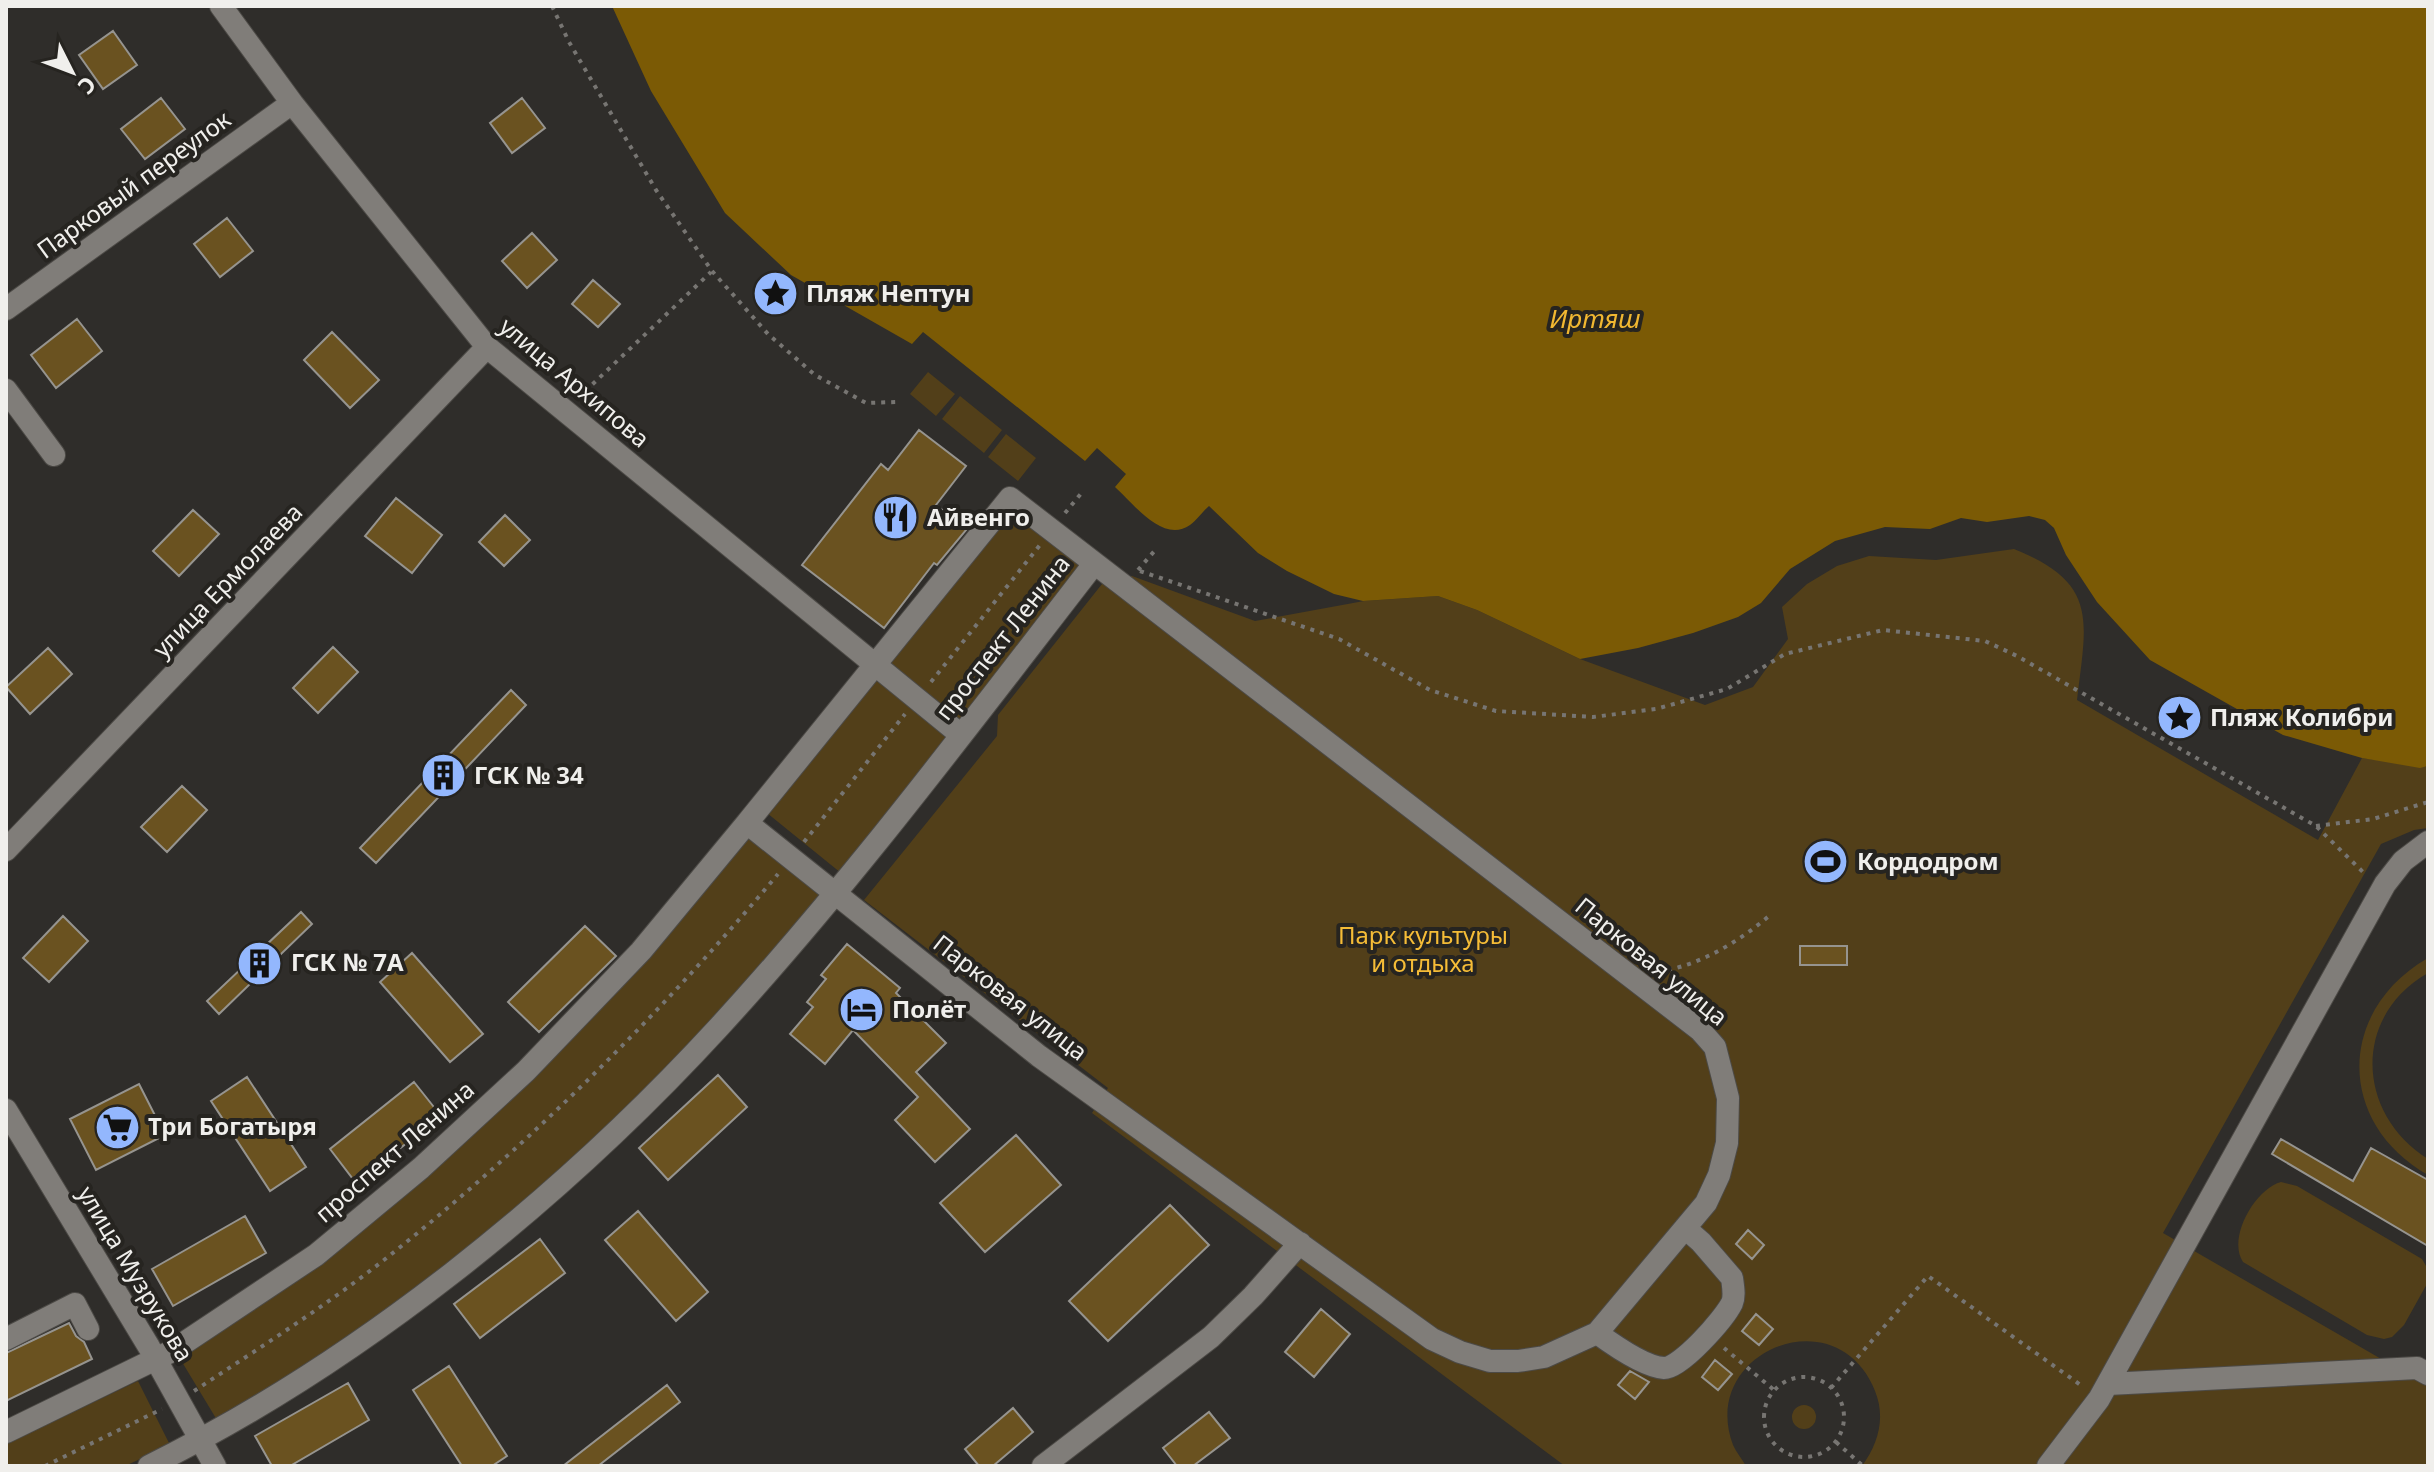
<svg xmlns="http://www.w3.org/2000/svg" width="2434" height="1472" font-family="'Noto Sans',sans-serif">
  <rect width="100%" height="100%" fill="#2f2d2a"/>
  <path fill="#523f19" d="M928,372l27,22 -19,22 -26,-22z
    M960,396l42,34 -18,23 -42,-34z
    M1006,434l30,24 -18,23 -30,-24z
    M1012,507l74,57 -126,160 -73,-60z
    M2014,549c86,34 72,73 63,151l241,140 44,-82 66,9v61l-14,2 -33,14 -218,389 265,153v80h-566c16,-22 24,-48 13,-75 -38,-96 -177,-39 -142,54 3,7 9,14 13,21h-181l-473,-353 16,-25 -244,-188 133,-164 1,-21 104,-131 30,-8 123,45 109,-20 74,-5 39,14 103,49 125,46 48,-18 35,-48 -6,-32 25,-23 30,-18 32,-10 67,4z
    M879,676l72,58 -110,139 -74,-60z
    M749,837l72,58 -106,125 -71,74 -101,91 -109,91 -113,79 -104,65 -38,-63 357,-282 121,-127z
    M2428,958v15c-76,43 -72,141 0,186v16c-92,-52 -91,-165 0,-217z
    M2281,1182l16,4 125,73 4,7 2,16 -24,43 -12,12 -8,2 -17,-4 -124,-73c-16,-24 12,-73 38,-80z
    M138,1381l32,64 -45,21h-119v-22z
    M1792 1417a12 12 0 1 1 24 0a12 12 0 1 1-24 0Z"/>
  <path fill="#7b5a05" d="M612,6h1816v760l-8,2 -58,-10 -79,-23 -133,-75 -53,-58 -31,-47 -12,-27 -9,-8 -16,-4 -42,6 -26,-4 -31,11 -45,-2 -50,14 -45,28 -29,34 -23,14 -45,16 -55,15 -58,11 -103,-49 -39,-14 -75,5 -29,-7 -47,-23 -29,-18 -49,-47c-6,5 -12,14 -19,19 -27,19 -56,-21 -75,-38l11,-13 -29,-26 -12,13 -162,-129 -11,12 -121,-69 -66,-62 -74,-122z"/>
  <path fill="#6a5220" stroke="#96948f" stroke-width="2" d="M113,31l24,34 -34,24 -24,-34z
    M161,98l24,31 -40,30 -24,-30z
    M522,98l23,30 -33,25 -22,-30z
    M227,218l26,33 -33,26 -26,-33z
    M532,233l25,27 -30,28 -25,-27z
    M593,280l27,24 -22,23 -26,-23z
    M77,319l25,32 -46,37 -25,-33z
    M332,332l47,48 -29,28 -46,-48z
    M919,430l47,36 -30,39 31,24 -30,36 -3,-2 -50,65 -82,-63 79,-101 7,6z
    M396,498l46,37 -30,38 -47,-37z
    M193,510l26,24 -40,42 -26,-25z
    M505,515l25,25 -26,26 -25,-24z
    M333,647l25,25 -40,41 -25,-25z
    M48,648l24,26 -42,40 -24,-27z
    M511,690l15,15 -150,158 -16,-15z
    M182,786l25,24 -40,42 -26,-25z
    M301,912l11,12 -93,90 -12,-13z
    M63,916l25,25 -39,41 -26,-24z
    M585,926l31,30 -77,76 -31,-30z
    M847,944l53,44 -4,5 50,50 -30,29 54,57 -35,33 -40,-42 23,-23 -65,-67 -28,34 -35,-30 23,-27 -6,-5 19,-23 -5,-4z
    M1800,946h47v19h-47z
    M412,953l71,81 -33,28 -70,-80z
    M718,1075l29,32 -79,73 -29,-32z
    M247,1077l59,90 -36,24 -59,-90z
    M414,1082l27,34 -85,67 -26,-34z
    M139,1084l26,51 -69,35 -26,-51z
    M1016,1135l45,50 -76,67 -45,-49z
    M2281,1139l72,42 18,-33 57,32v66l-156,-92z
    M1170,1205l39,40 -101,96 -39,-40z
    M638,1211l70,81 -32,29 -71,-81z
    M245,1216l21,37 -93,53 -21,-37z
    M1748,1230l16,15 -12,14 -16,-15z
    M540,1239l25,34 -85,65 -26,-34z
    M1321,1309l29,25 -36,43 -29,-25z
    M1756,1314l17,15 -14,16 -17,-14z
    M69,1323l7,13 8,6 8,17 -86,42v-48z
    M1715,1360l17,14 -14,16 -16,-13z
    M449,1366l58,90 -15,10h-30l-49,-76z
    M1630,1371l19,11 -14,17 -17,-14z
    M348,1383l21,37 -79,46h-18l-17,-30z
    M667,1385l13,17 -82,64h-35z
    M1013,1408l20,24 -40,34h-14l-14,-17z
    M1209,1412l21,26 -37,28h-16l-14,-18z"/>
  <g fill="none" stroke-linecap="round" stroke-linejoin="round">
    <defs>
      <path id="minor" d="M221,6l71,97 195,244 474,388
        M6,309l286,-206
        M6,390l48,65
        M6,850l481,-503
        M6,1110l143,237 66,119
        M1597,1333c15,11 47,34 67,35 17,0 60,-49 68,-65 3,-7 1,-17 0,-25l-31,-36 -16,-14
        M6,1339l69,-35 13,25
        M2108,1384l309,-16 11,6
        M6,1432l166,-81 144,-96 105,-87 105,-97 115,-120 106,-128 292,233 393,283 28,13 30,9h28l26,-4 53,-24 109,-130 13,-28 8,-32 1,-45 -13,-51 -15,-17 -690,-532 -263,325
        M149,1466c209,-103 412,-267 570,-439 134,-146 253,-306 375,-463
        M1043,1466l168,-129 42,-41 47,-53
        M2048,1466l51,-67 286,-515 18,-23 25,-19"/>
    </defs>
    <use href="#minor" stroke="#4c4a46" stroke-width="24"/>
    <path stroke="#777572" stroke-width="4" stroke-dasharray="4 6" stroke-linecap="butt" d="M552,6l17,36 87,148 56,81 56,63 47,41 51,28 30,-1
      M578,398l133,-126
      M1065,513l19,-23
      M1138,570l19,-22
      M1140,571l199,68 91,51 66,21 97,6 63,-8 71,-20 58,-35 98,-24 102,11 32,15 299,170 50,49
      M931,682l109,-137
      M2316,826l57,-7 55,-17
      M804,842l101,-128
      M1658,972c42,-7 79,-29 111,-56
      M1724,1348l50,42
      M1764 1417a40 40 0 1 1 80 0a40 40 0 1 1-80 0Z
      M1831,1388l97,-112 154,110
      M194,1391c64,-42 130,-84 190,-131 144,-114 276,-245 394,-386
      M1836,1442l27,24
      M45,1466l117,-57"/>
    <use href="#minor" stroke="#807d79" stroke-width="22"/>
  </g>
  <defs>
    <symbol id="sight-disc" viewBox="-11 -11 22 22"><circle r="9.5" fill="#93b7fd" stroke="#262420"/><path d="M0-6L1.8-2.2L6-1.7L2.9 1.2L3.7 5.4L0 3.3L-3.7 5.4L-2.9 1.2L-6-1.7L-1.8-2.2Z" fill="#111"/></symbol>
    <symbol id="restaurant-disc" viewBox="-11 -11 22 22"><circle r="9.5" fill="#93b7fd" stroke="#262420"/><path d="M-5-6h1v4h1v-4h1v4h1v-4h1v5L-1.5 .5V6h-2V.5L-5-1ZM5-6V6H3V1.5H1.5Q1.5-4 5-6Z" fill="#111"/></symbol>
    <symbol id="building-disc" viewBox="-11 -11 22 22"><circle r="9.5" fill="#93b7fd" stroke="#262420"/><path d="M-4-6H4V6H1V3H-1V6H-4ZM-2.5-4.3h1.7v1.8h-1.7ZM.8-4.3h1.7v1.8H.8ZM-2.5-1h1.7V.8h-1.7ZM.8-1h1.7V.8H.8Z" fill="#111"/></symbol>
    <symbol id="stadium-disc" viewBox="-11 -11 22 22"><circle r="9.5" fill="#93b7fd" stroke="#262420"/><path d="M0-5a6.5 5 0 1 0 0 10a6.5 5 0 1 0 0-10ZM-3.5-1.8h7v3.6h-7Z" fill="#111"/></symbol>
    <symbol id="hotel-disc" viewBox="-11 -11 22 22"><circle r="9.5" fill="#93b7fd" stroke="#262420"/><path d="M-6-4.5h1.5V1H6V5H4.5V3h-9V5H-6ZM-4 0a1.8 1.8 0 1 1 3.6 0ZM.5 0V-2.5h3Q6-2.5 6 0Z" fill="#111"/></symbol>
    <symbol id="supermarket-disc" viewBox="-11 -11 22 22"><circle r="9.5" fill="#93b7fd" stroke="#262420"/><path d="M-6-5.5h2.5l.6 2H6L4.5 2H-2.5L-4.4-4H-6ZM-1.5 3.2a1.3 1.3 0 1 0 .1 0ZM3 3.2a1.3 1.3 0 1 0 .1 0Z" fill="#111"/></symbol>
  </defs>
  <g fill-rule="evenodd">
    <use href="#sight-disc" x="750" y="268" width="51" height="51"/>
    <use href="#restaurant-disc" x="870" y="492" width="51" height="51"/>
    <use href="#sight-disc" x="2154" y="692" width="51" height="51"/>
    <use href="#building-disc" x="418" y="750" width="51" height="51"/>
    <use href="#stadium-disc" x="1800" y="836" width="51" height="51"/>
    <use href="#building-disc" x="234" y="938" width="51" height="51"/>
    <use href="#hotel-disc" x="836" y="984" width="51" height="51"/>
    <use href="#supermarket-disc" x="92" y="1102" width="51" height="51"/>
  </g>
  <g text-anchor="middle" stroke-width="8" stroke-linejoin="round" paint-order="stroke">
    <g font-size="24" fill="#f0efec" stroke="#262420">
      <text transform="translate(134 185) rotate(-36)" y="8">Парковый переулок</text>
      <text transform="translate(574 383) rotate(40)" y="8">улица Архипова</text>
      <text transform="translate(228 581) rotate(-46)" y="8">улица Ермолаева</text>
      <text transform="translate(1003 638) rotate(-52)" y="8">проспект Ленина</text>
      <text transform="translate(1651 962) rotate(39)" y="8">Парковая улица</text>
      <text transform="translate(1010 998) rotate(38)" y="8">Парковая улица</text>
      <text transform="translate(395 1152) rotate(-41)" y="8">проспект Ленина</text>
      <text transform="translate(135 1274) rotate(59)" y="8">улица Музрукова</text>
    </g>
    <g font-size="24" font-weight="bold" fill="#f0efec" stroke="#262420" text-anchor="start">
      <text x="806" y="302">Пляж Нептун</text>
      <text x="927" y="526">Айвенго</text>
      <text x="2210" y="726">Пляж Колибри</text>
      <text x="474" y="784">ГСК № 34</text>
      <text x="1857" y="870">Кордодром</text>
      <text x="291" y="971">ГСК № 7А</text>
      <text x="892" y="1018">Полёт</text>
      <text x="148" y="1135">Три Богатыря</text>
    </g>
    <g font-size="24" fill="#f5bc37" stroke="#262420">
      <text x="1423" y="944">Парк культуры<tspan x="1423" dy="28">и отдыха</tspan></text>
    </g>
    <g font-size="26" font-style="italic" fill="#f1b731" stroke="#262420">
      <text x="1595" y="328">Иртяш</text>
    </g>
  </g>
  <rect width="2434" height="1472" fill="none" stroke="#f0efec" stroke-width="16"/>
  <g transform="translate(72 72) rotate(132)" stroke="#262420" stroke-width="6" paint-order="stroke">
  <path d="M0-6L14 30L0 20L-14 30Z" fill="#f0efec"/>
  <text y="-12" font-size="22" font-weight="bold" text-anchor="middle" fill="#f0efec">С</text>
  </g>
</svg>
